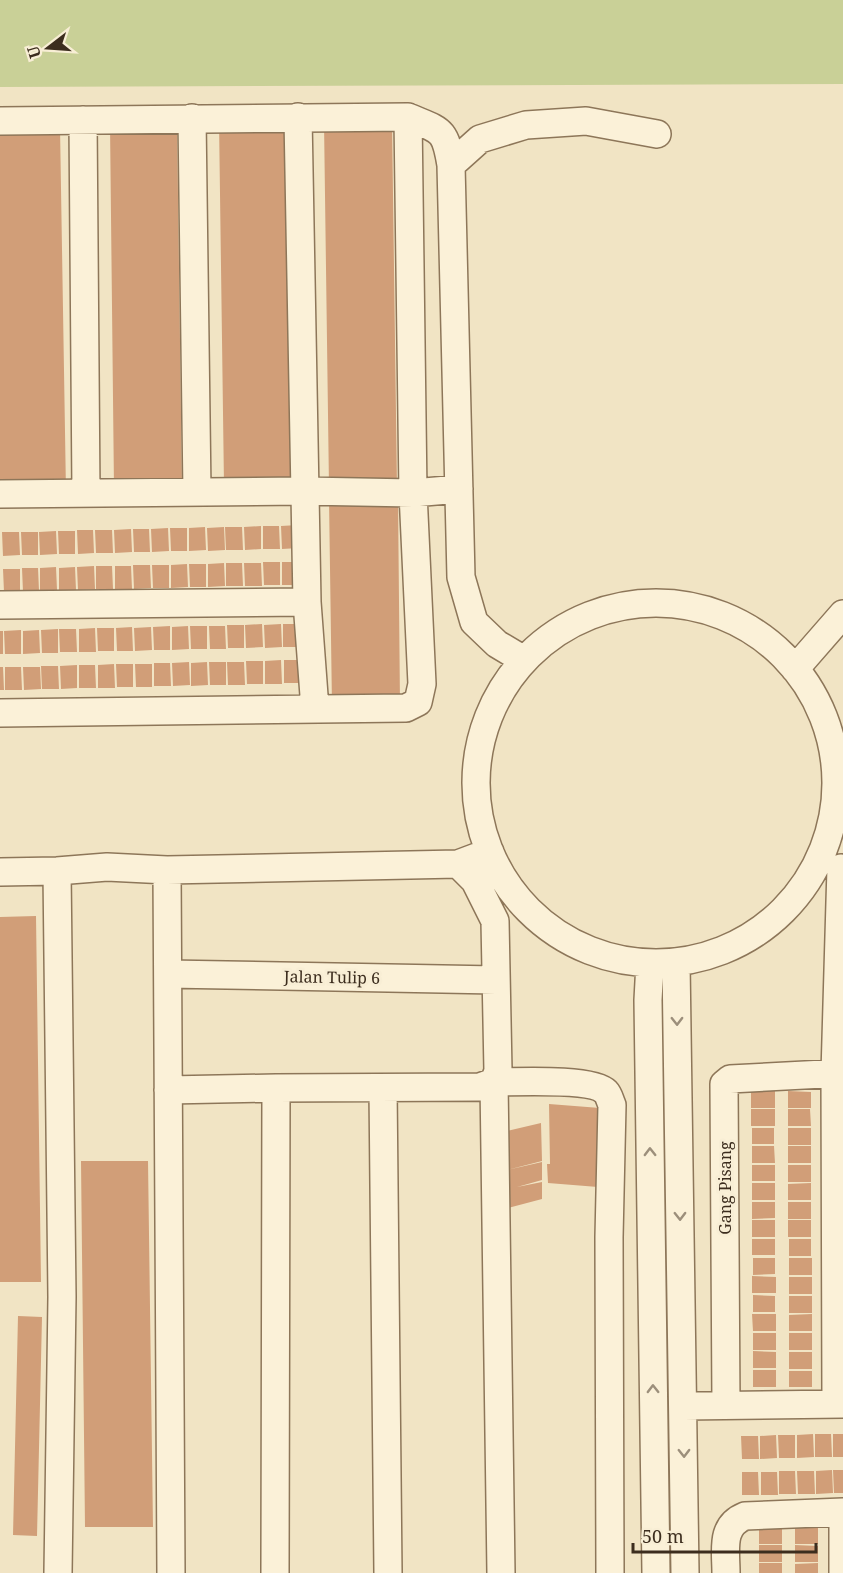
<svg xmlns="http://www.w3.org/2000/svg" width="843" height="1573" font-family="'Noto Serif',serif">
  <rect width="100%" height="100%" fill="#f1e4c4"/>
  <path fill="#c9d097" d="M0,0h843v84l-843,3z"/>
  <path fill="#d19e78" d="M287,119l5,366 -68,1 -5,-366z
    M392,121l5,366h-68l-5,-365z
    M177,123l5,365 -68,1 -4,-365z
    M0,127h60l6,365 -66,1z
    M398,498l2,207 -68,1 -3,-207z
    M298,525l1,23 -17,1 -1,-23z
    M261,526v23l-16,1 -1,-23z
    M263,526h16l1,23h-17z
    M205,527l1,23 -17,1v-23z
    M224,527l1,23 -17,1 -1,-23z
    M225,527h17l1,23h-17z
    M168,528l1,23 -17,1 -1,-23z
    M170,528h17v23h-16z
    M131,529l1,23 -17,1 -1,-23z
    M133,529h16l1,23h-16z
    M77,530h16l1,23 -16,1z
    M95,530h17l1,23h-17z
    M56,531l1,23 -17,1 -1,-23z
    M58,531h17v23h-16z
    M2,532h17l1,23 -17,1z
    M21,532h17v23h-16z
    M263,562h17v23h-16z
    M282,562h17v23h-17z
    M224,563l1,23 -17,1v-23z
    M226,563h16l1,23h-17z
    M244,563h17l1,23h-17z
    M187,564l1,23 -17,1v-23z
    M189,564h17v23h-16z
    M133,565h17l1,23 -17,1z
    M152,565h17v23h-16z
    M94,566l1,23 -17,1 -1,-23z
    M96,566h16l1,23h-17z
    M115,566h16l1,23h-17z
    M56,567l1,23 -17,1v-23z
    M75,567l1,23 -17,1v-23z
    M22,568h16l1,23 -16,1z
    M3,569h17v23h-16z
    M262,624l1,23 -17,1 -1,-23z
    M281,624l1,23 -17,1 -1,-23z
    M283,624h16l1,23h-17z
    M227,625h17v23h-16z
    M170,626v24h-16l-1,-23z
    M188,626l1,23 -17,1v-23z
    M190,626h17v23h-16z
    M209,626h16l1,23h-16z
    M132,627l1,24h-16l-1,-23z
    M151,627l1,23 -17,1 -1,-23z
    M95,628l1,24h-17v-23z
    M97,628h17v23h-16z
    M58,629v24h-16l-1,-23z
    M59,629h17l1,23h-17z
    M21,630v24h-16l-1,-23z
    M39,630l1,23 -17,1v-23z
    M0,631h3v23h-3z
    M281,660l1,24h-17v-23z
    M284,660h16l1,23h-17z
    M246,661h17v23h-16z
    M189,662l1,23 -17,1 -1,-23z
    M207,662l1,23 -17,1v-23z
    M209,662h17v23h-16z
    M227,662h17l1,23h-17z
    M154,663h16l1,23h-17z
    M114,664l1,24h-17v-23z
    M116,664h17v23h-16z
    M135,664h17v23h-16z
    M77,665v23l-16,1 -1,-23z
    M79,665h16l1,23h-17z
    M41,666h17l1,23h-17z
    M0,667h3l1,23h-4z
    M5,667h16l1,23h-17z
    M23,667h17l1,22 -17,1z
    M36,916l5,366h-41v-365z
    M751,1091h24v17h-24z
    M788,1091l23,1v16h-23z
    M549,1104l51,4 -2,79 -50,-4 -1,-19h3z
    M751,1109h24v17h-24z
    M788,1109h22l1,17h-23z
    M541,1123l1,38 -39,10 39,-9v18l-25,7 25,-5v17l-41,11 -2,-77z
    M752,1128h22v16h-22z
    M788,1128h23v17h-23z
    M752,1146h22l1,17h-23z
    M788,1146h23v17h-23z
    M81,1161h67l5,366h-68z
    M752,1165h23v16h-23z
    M788,1165h23v17h-23z
    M752,1183h23v17h-23z
    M811,1183v17h-23v-16z
    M752,1202h23v16l-23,1z
    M788,1202h23v17h-23z
    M752,1220h23v17h-23z
    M788,1220h23v17h-23z
    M752,1239h23v16h-23z
    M789,1239h22v17h-22z
    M753,1258h22v16l-22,1z
    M789,1258h23v17h-23z
    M752,1276l24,1v16h-24z
    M789,1277h23v17h-23z
    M753,1295l22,1v16h-22z
    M789,1296h23v17h-23z
    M752,1314h24v17h-23z
    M812,1314v17h-23v-16z
    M18,1316l24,1 -5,219 -24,-1z
    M753,1333h23v17h-23z
    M789,1333h23v17h-23z
    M753,1351l23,1v16h-23z
    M789,1352h23v17h-23z
    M753,1370h23v17h-23z
    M789,1371h23v16h-23z
    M813,1434l1,23 -17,1v-23z
    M815,1434h16l1,23h-17z
    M833,1434h10v23h-10z
    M776,1435l1,23 -17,1v-23z
    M778,1435h17v23h-16z
    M741,1436h17l1,23h-17z
    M832,1470l1,23 -17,1v-23z
    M833,1470h10v23h-9z
    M779,1471h16l1,23h-17z
    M797,1471h17l1,23h-17z
    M742,1472h16l1,23h-17z
    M761,1472h16l1,23h-17z
    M759,1527h23v17h-23z
    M795,1527h23v17h-23z
    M759,1545h23v17h-23z
    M795,1545l23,1v16h-23z
    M759,1563h23v10h-23z
    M818,1563v10h-23v-9z"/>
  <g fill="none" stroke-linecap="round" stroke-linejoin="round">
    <defs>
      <path id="street" d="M298,117l9,485 8,107
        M408,117c33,14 37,11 43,48l10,412 13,45 23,22 27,16
        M192,118l5,374
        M83,120l3,373
        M0,121l408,-4 5,376 9,191 -4,18 -12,6 -406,5
        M451,165l29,-26 46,-14 60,-4 71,13
        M0,494l305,-3 108,2 46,-4
        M476 783a180 180 0 1 1 360 0a180 180 0 1 1-360 0Z
        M0,605l307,-3
        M795,669l48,-55
        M167,870l4,703
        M57,871l5,426 -4,276
        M0,872l57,-1 50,-4 60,3 291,-6 32,-12
        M650,963l-2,37 8,573
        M676,963l9,610
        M168,974l328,6
        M276,1088l204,-1 14,-5 4,-11 -3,-150 -20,-40 -17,-17
        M383,1088l5,485
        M168,1090l108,-2 -1,485
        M836,1404l-1,-331 6,-205
        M726,1405l-2,-321 6,-5 113,-6
        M684,1406l159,-2
        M501,1573l-7,-491c22,0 99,-4 112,10 3,3 4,9 6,13l-3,132 1,336
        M726,1573c0,-23 -6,-47 19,-57l98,-4
        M843,1573v-61"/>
    </defs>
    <use href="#street" stroke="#8d7659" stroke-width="30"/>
    <use href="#street" stroke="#fbf1d8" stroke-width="27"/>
  </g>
  <defs><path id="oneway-chevron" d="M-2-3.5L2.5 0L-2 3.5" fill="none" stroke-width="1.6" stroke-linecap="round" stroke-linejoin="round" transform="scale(1.5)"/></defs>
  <g stroke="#9c8f7b">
    <use href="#oneway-chevron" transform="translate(677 1021) rotate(89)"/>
    <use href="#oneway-chevron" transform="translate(650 1152) rotate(-91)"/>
    <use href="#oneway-chevron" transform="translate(680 1216) rotate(89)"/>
    <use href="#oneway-chevron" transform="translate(653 1389) rotate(-91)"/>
    <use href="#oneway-chevron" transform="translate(684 1453) rotate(89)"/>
  </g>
  <g text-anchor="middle" stroke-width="6" stroke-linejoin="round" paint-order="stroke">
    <g font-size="16" fill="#3c2d1e" stroke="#f8eed5">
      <text transform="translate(332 977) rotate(1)" y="6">Jalan Tulip 6</text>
      <text transform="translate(725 1188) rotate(-90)" y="6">Gang Pisang</text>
    </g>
  </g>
  <g transform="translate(48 48) rotate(253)" stroke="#f8eed5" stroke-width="4.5" paint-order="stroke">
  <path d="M0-4.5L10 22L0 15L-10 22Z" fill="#3c2d1e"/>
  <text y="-9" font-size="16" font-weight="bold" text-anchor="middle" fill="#3c2d1e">U</text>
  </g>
  <path d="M633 1543v9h183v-9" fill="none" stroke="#3c2d1e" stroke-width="3"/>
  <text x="642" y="1543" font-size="18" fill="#3c2d1e" stroke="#f8eed5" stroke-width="4.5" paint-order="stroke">50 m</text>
</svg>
